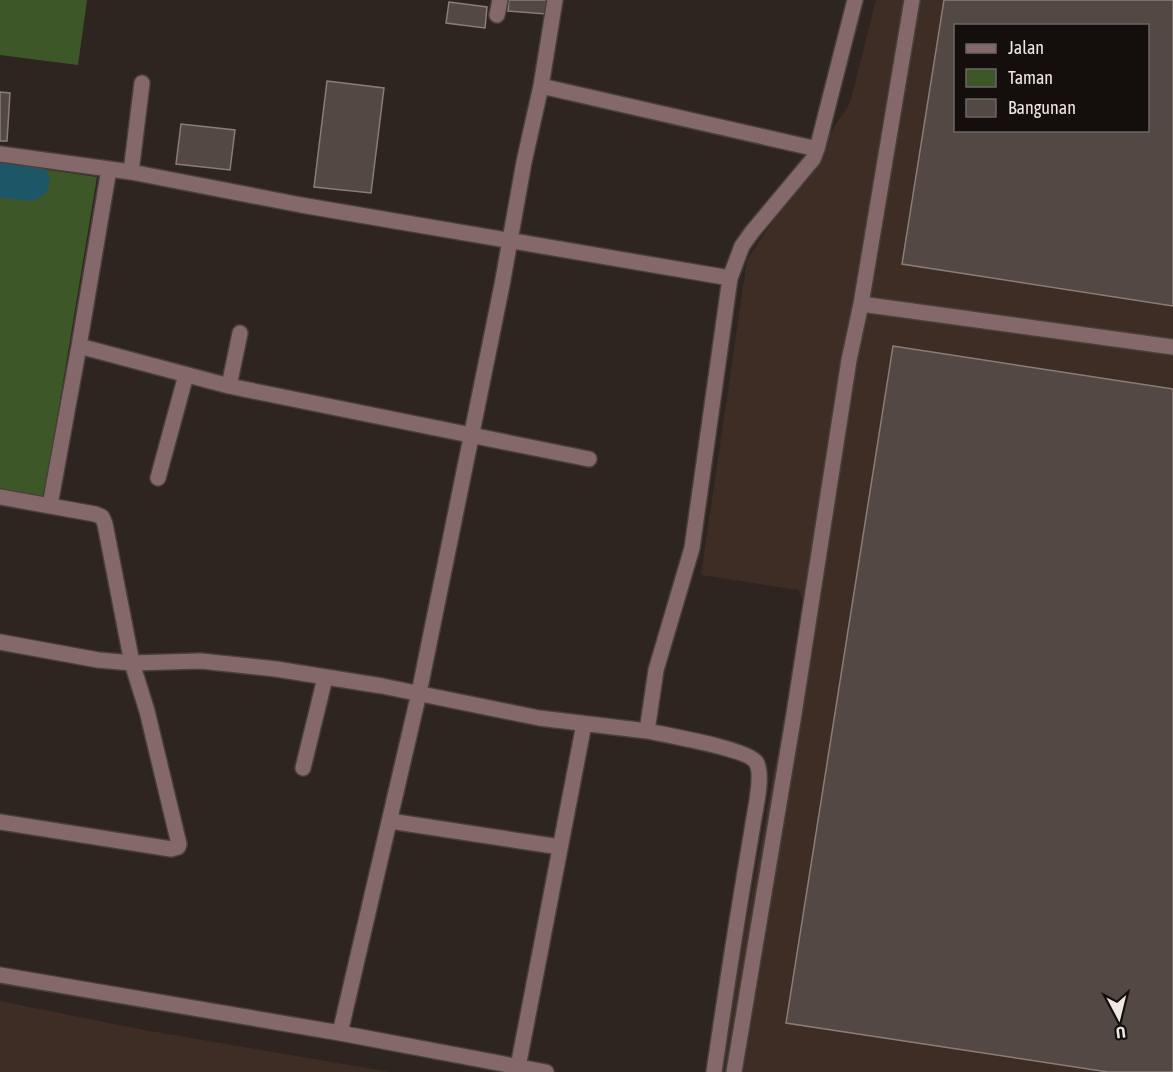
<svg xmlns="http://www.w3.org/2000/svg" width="1173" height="1072" font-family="'Asap Condensed',sans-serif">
  <rect width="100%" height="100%" fill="#2f2520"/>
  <path fill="#3d2d24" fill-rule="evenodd" d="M876,0h297v1072h-454l86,-469 -7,-13 -97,-15 46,-315 103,-157zM956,26h192v104h-192z
    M0,1001l144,29 246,42h-390z"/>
  <path fill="#3d5729" d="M0,0h87l-9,65 -78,-10z
    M0,163l97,14 -53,320 -44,-8z"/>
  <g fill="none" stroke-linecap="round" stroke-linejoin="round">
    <path stroke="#1d5767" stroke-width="39" d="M0,178l30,3"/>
  </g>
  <path fill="#544844" stroke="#8a7d78" stroke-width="1.5" fill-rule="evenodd" d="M509,0h38l-1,14 -38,-3z
    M944,0h229v306l-271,-42zM956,26h192v104h-192z
    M449,2l38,5 -2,21 -39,-5z
    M327,81l57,7 -13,105 -57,-6z
    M0,92l10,1 -3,48h-7z
    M181,124l54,6 -5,40 -54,-6z
    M893,346l280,43v683h-65l-322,-49z"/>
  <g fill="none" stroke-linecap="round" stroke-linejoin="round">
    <defs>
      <path id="minor" d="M497,15l3,-15
        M541,86l276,63
        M0,154l131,18 170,33 429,73
        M131,172l11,-89
        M861,304l312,43
        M79,346l150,40 360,73
        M229,386l11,-53
        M158,478l28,-103
        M0,497l95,17 7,3 3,7 27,139 15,48 32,133 -1,3 -7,2 -171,-27
        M50,505l29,-159 30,-177
        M0,642l98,18 34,3 69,-2 75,8 106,17 157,32 108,13
        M303,768l22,-90
        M390,821l170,26
        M0,975l340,58 206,39
        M340,1033l79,-340 83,-408 22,-123 17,-76 14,-86
        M518,1067l66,-343
        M714,1072c12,-83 25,-165 39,-248 2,-14 11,-50 3,-62 -9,-13 -90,-27 -109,-31l9,-61 36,-122 38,-270 12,-32 10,-14 61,-73 4,-10 38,-149
        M734,1072l60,-358 55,-354 12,-56 51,-304"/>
    </defs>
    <use href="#minor" stroke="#4a403b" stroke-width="18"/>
    <use href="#minor" stroke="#85696a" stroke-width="15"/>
  </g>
  <rect x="954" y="24" width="195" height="108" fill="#140f0d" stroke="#6b6563" stroke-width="1.5"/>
  <rect x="966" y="44" width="30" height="9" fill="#85696a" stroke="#6b6563" stroke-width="1.5"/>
  <text x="1008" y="54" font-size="18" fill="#eee7e3">Jalan</text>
  <rect x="966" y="69" width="30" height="18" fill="#3d5729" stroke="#6b6563" stroke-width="1.5"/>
  <text x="1008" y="84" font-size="18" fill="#eee7e3">Taman</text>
  <rect x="966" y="99" width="30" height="18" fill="#544844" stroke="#6b6563" stroke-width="1.5"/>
  <text x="1008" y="114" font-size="18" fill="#eee7e3">Bangunan</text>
  <g transform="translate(1119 1018) rotate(173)" stroke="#140f0d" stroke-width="4.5" paint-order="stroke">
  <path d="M0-4.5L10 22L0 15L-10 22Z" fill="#eee7e3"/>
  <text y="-9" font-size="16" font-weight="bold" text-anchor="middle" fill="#eee7e3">U</text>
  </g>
</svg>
